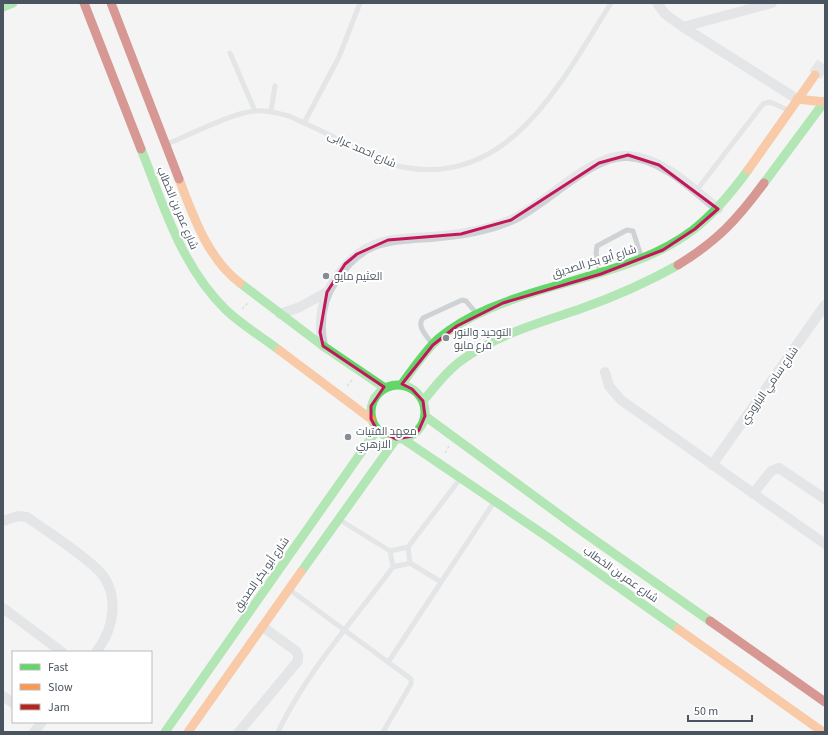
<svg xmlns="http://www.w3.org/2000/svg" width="828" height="735" font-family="'Source Sans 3',Cairo,sans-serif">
  <rect width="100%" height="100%" fill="#f4f4f4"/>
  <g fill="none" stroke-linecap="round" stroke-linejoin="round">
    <path stroke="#d2d4d6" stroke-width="14" stroke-dasharray="14 7" stroke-linecap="butt" d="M815,75l10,-14"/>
    <path stroke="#bdc9c5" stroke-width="1.5" stroke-dasharray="3 2" stroke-linecap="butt" d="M242,309l6,-6
      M347,386l5,-6
      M445,453l4,-7"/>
    <path stroke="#cfd2d4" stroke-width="5" d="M230,53l25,58
      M271,111l4,-25
      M304,123l35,-66 21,-54
      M167,144c23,-9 64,-31 88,-33 12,-1 22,2 34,5 24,11 48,22 71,34 11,5 22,12 34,15 113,29 167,-83 217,-162
      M696,191l67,-87 7,-2 18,8
      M600,272l-4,-19 1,-7 30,-16 6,1 8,25
      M432,344c-5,-8 -16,-18 -9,-26l39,-18 4,1 11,13
      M340,520l50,31
      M408,547l2,16
      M393,567l-3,-16 18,-4 52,-68
      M290,590l121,89v5l-28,48
      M389,661l105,-159
      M278,732c29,-61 75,-111 115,-165l17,-4 31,19"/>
    <path stroke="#cfd2d4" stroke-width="10" d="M657,3l8,11 18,13 114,72
      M683,27l89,-24
      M280,314l20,-7 27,-15
      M323,346c-5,-24 -1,-47 12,-66 27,-41 52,-40 96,-43 27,-2 55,-6 80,-17 34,-14 80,-67 117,-64 35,2 65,33 90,53
      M605,372l4,14 12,14 204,144
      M712,465l113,-160
      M753,494l18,-23 8,-3 46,31
      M3,521l15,-5 9,1c22,16 48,32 69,51 25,23 19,60 0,84
      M3,608l59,44
      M3,696l10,7
      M34,732l8,-10
      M239,732l59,-71v-6l-2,-4 -33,-24"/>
    <path stroke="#63d668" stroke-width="9" d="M3,7l10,-4
      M141,149c23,57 40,117 85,161 16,15 36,27 53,40
      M764,183l61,-82
      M240,283l83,63 62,42
      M402,384c11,-15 22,-32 36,-45 30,-25 70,-39 107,-50 50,-15 106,-27 148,-59 22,-17 39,-38 55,-60
      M371 412a27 27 0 1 1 54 0a27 27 0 1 1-54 0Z
      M423,401c11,-13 21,-27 35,-38 36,-28 81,-40 122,-54 34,-12 66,-26 98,-44
      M425,416l154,113 131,92
      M403,439l146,99 129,91
      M301,572l95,-133
      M165,732l212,-302"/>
    <path stroke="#ff974d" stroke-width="9" d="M797,99l28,3
      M748,170l67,-95
      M179,179c14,36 28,79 61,104
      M279,350l92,69
      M678,629l145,103
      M188,732l113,-160"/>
    <path stroke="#b3261e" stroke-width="9" d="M84,3l57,146
      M111,3l68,176
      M678,265c39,-24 59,-45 86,-82
      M710,621l115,81"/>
  </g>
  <path d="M0 0H828V735H0ZM628,155l31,10 59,44 -23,20 -32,21 -62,24 -98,29 -46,23 -24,19 -31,39 10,5 11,12 2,15 -6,14 -7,6 -16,3 -19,-9 -6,-11v-13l13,-19 -61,-41 -3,-14 7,-40 18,-28 12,-10 31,-14 73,-6 50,-14 88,-57z" fill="#f4f4f4" fill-opacity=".55" fill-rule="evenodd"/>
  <path fill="none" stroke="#c2185b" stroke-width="3" stroke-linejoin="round" d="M628,155l31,10 59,44 -23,20 -32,21 -62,24 -98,29 -46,23 -24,19 -31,39 10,5 11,12 2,15 -6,14 -7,6 -16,3 -19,-9 -6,-11v-13l13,-19 -61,-41 -3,-14 7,-40 18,-28 12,-10 31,-14 73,-6 50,-14 88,-57z"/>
  <g fill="#868c94" stroke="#fff" stroke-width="1.5">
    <circle cx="326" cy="276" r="4"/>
    <circle cx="446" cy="338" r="4"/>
    <circle cx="348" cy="437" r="4"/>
  </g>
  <g text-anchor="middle" stroke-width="4" stroke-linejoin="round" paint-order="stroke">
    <g font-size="11" fill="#4a5460" stroke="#fff">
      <text transform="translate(362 149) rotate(24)" y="4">شارع احمد عرابى</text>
      <text transform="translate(178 208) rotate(67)" y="4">شارع عمر بن الخطاب</text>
      <text transform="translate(594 261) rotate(-17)" y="4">شارع أبو بكر الصديق</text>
      <text transform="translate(769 385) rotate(-55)" y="4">شارع سامي البارودي</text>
      <text transform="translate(261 574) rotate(-55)" y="4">شارع أبو بكر الصديق</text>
      <text transform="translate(621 574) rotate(35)" y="4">شارع عمر بن الخطاب</text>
    </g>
    <g font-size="11" fill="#4a5460" stroke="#fff" text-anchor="start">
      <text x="334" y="280">العثيم مايو</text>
      <text x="454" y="336">التوحيد والنور<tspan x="454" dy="13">فرع مايو</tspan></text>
      <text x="356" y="435">معهد الفتيات<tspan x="356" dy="13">الازهري</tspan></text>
    </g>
  </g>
  <rect width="828" height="735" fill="none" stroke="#4a5460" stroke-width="8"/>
  <rect x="12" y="651" width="140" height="72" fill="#ffffff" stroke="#b7bbbf"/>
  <rect x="20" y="664" width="20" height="6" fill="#63d668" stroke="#b7bbbf"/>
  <text x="48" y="671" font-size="12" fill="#4a5460">Fast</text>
  <rect x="20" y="684" width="20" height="6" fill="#ff974d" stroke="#b7bbbf"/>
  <text x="48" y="691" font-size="12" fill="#4a5460">Slow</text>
  <rect x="20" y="704" width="20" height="6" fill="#b3261e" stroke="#b7bbbf"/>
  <text x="48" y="711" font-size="12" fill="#4a5460">Jam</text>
  <path d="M688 715v6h64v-6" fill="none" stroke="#4a5460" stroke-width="2"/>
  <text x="694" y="715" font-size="12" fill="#4a5460" stroke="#ffffff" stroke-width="3" paint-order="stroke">50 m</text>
</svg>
